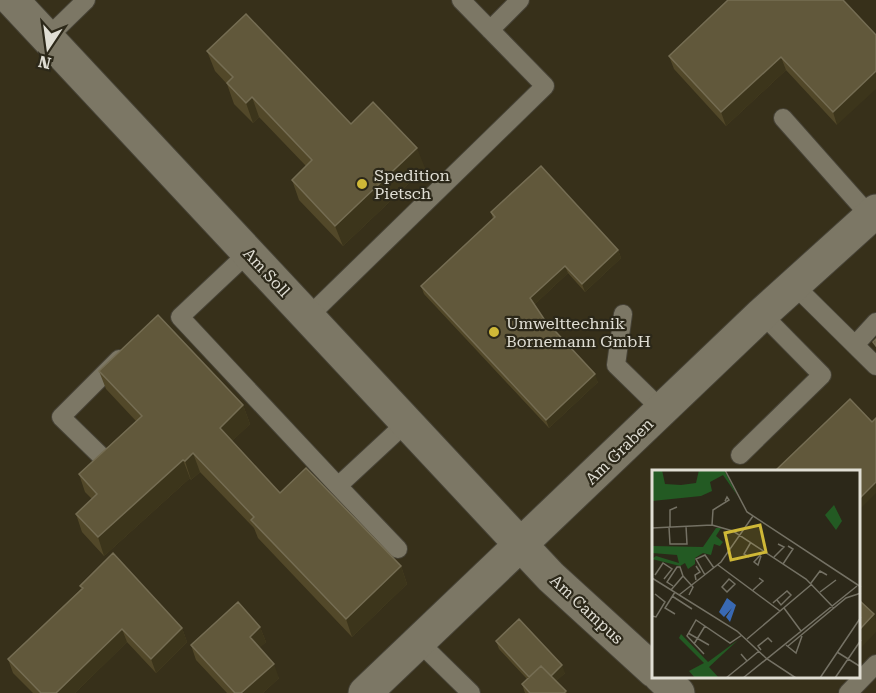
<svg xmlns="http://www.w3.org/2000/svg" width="876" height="693" font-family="'Roboto Serif',serif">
  <rect width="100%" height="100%" fill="#2c2819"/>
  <path fill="#37301a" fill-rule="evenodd" d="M0,0h876v693h-876zM654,471h206v205h-206z"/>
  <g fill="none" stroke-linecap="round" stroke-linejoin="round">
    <defs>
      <path id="service" d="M490,30l30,-30
        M48,37l38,-37
        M783,118l87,98
        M248,253l-68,64 158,169
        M794,285l82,81
        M623,314l-7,51 46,45
        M308,317l237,-231 -84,-86
        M855,345l21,-23
        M740,455l82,-80 -60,-61
        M102,457l-41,-40 58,-58
        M398,549l-60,-63 69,-64
        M419,642l52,51
        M848,693l28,-29"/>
      <path id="minor" d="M12,0l509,545 30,32 103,94
        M660,676l18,17
        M365,693l397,-379 114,-103"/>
    </defs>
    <use href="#service" stroke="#464236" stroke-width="20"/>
    <use href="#minor" stroke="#464236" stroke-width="35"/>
    <use href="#service" stroke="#7c7765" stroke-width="18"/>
    <use href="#minor" stroke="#7c7765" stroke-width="33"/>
  </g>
  <path fill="#524829" d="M843,0l-6,125 -51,-55 -60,56 -52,-57 -5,-13z
    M207,51l144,73 74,44 -82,78 -44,-46 -7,-20 14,-14 -47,-49 -6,6 -19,-19 -7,-20 -12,-13z
    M491,212l127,38 3,8 -36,34 -17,-19 -34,32 10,14 54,63 -49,46 -125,-134 -3,-8 72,-67z
    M99,371l144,34 7,19 -18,17 48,52 121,73 6,18 -55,53 -94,-99 -4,-10 -54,-56 -9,8 -1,-2 -86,78 -22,-24 -6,-18 16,-15 -7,-7 -6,-18 57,-53 -30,-32z
    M80,586l102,42 5,14 -31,31 -29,-31 -52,51h-42l-20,-20 -5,-14 73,-70z
    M260,627l6,15 -7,6 20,30 -16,15h-36l-31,-33 -5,-15z
    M496,641l69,32 -9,8 11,12h-42l-3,-9 5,-5 -28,-30z"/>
  <path fill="#3c351b" d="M781,57l5,13 -60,56 -5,-14z
    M876,71v18l-39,36 -4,-13z
    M252,97l7,20 -6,6 -7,-20z
    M417,148l8,20 -82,78 -8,-20z
    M618,250l3,8 -36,34 -3,-8z
    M565,266l3,7 -35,33 -3,-8z
    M595,374l3,8 -49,46 -3,-8z
    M243,405l7,19 -24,23 -6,-19z
    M193,453l7,19 -9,8 -6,-19z
    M183,460l7,18 -86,78 -6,-19z
    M876,482v11l-16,16v-11z
    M401,566l6,18 -55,53 -6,-18z
    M874,614l2,7v11l-16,17v-20z
    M260,627l6,15 -11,10 -5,-15z
    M182,628l5,14 -31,31 -5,-14z
    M122,629l5,13 -52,51h-19z
    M274,664l5,14 -16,15h-22z
    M562,665l3,8 -22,20 -5,-6z
    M825,676h7l-5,5z"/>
  <path fill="#61583b" stroke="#756d53" stroke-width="1.5" d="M728,0h115l33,35v36l-43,41 -52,-55 -60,55 -52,-56z
    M246,14l105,110 22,-22 44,46 -82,78 -43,-46 20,-20 -60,-63 -6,6 -19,-20 6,-6 -26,-26z
    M541,166l77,84 -36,34 -17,-18 -35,32 14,21 51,55 -49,46 -125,-134 74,-69 -4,-5z
    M158,315l85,90 -23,23 60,65 26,-25 95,98 -55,53 -95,-99 3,-3 -61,-64 -8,8 -2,-1 -85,77 -22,-23 21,-20 -18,-20 63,-58 -43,-45z
    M876,339v7l-3,-4z
    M850,399l22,23 4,-4v64l-16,16v-27h-85z
    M113,553l69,75 -31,31 -29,-30 -66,64h-15l-33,-34 75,-71 -3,-2z
    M860,601l14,13 -14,15z
    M238,602l22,25 -10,10 24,27 -33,29h-6l-44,-48z
    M519,619l43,46 -11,11 -10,-10 -12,11 -33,-36z
    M541,666l25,25 -2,2h-34l-8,-9z"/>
  <g fill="#cfb837" stroke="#2c2819" stroke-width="2">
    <circle cx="362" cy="184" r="6"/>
    <circle cx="494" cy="332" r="6"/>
  </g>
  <g text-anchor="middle" stroke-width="4.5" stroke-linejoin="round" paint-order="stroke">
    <g font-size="16" fill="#e0ded4" stroke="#2c2819" text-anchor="start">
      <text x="374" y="181">Spedition<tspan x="374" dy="18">Pietsch</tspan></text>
      <text x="506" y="329">Umwelttechnik<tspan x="506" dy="18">Bornemann GmbH</tspan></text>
    </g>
    <g font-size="16" fill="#e0ded4" stroke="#2c2819">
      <text transform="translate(267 272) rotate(47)" y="6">Am Soll</text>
      <text transform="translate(619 451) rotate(-44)" y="6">Am Graben</text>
      <text transform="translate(587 609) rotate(43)" y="6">Am Campus</text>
    </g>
  </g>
  <g transform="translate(652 470)">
    <rect width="208" height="208" fill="#2c2819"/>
    <path d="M0,0h10l3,14 16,1 15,-2 3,-13h25l13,25 -14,-20 -13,7 2,9 -11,5 -49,5zM182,35l8,16 -6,9 -11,-15zM64,58h5l-5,8 7,6 -3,4 -6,-2 -3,11 -8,-2 -8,5v6l-7,5 -3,-6 -5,3 -28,-7 4,-3 23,7 -2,-8 -25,-2v-7l51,1zM29,164l27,28 30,-22 -29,27 10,11h-24l-6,-7 15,-8 -25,-25z" fill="#235a23"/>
    <path d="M75,128l9,7 -6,17 -4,-5 6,-9 -8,9 -5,-5z" fill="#3969b3"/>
    <path fill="none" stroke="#747164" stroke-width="1.5" d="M73,0l22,42 114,75M60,55l1,-15 16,-10 -2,-3 -2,4M17,57l1,17h17l-1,-18M18,57v-17l7,-3M0,58l60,-3 21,6 73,48 28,29M109,86l-3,9 -4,-3 10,-11M97,87l-5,-3 7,-12M122,87l10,-10 -6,-3M131,94l10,-15 -5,-3M66,95l62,46M3,105l8,-12 9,6 -8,10M53,105l-9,-16 9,-4 9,13M31,106l10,11 -4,8M0,108l85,53 30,28 29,19M77,109l6,5 -8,8 -5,-5zM44,110l-1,-5 5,-3 -4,-6M159,113l9,-12 7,4M19,120l12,-14 -3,-9h-3l-10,15 6,4M101,120l10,-9 -4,-3M168,122l16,-12M27,125l42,-33 32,-46M20,126l20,13M121,133l1,-1 13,-11 4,4 -10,10 -4,-5M132,138l17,23M23,144l-10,-6 10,-16M0,146l4,1 9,-15 -10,-8M36,163l21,12M95,169l65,-55M42,174l11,-18M134,175l10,8 6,-17M136,176l58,-48 15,-5M109,180l-3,-4 10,-8 4,4M185,182l24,15M52,184l-17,-18 9,-16 34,23 12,-8M89,184l6,7 12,-10M74,208l21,-17M91,208l114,-92M168,208l41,-61M183,208l26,-38"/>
    <path fill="#cfb837" fill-opacity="0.15" stroke="#cfb837" stroke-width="3" d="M108,55l6,27 -35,8 -6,-27z"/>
    <rect width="208" height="208" fill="none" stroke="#e0ded4" stroke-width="3"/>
  </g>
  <g transform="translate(48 48) rotate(193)" stroke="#2c2819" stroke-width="4.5" paint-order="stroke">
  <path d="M0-4.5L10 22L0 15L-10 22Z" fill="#e0ded4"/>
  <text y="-9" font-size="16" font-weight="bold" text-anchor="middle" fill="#e0ded4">N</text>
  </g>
</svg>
